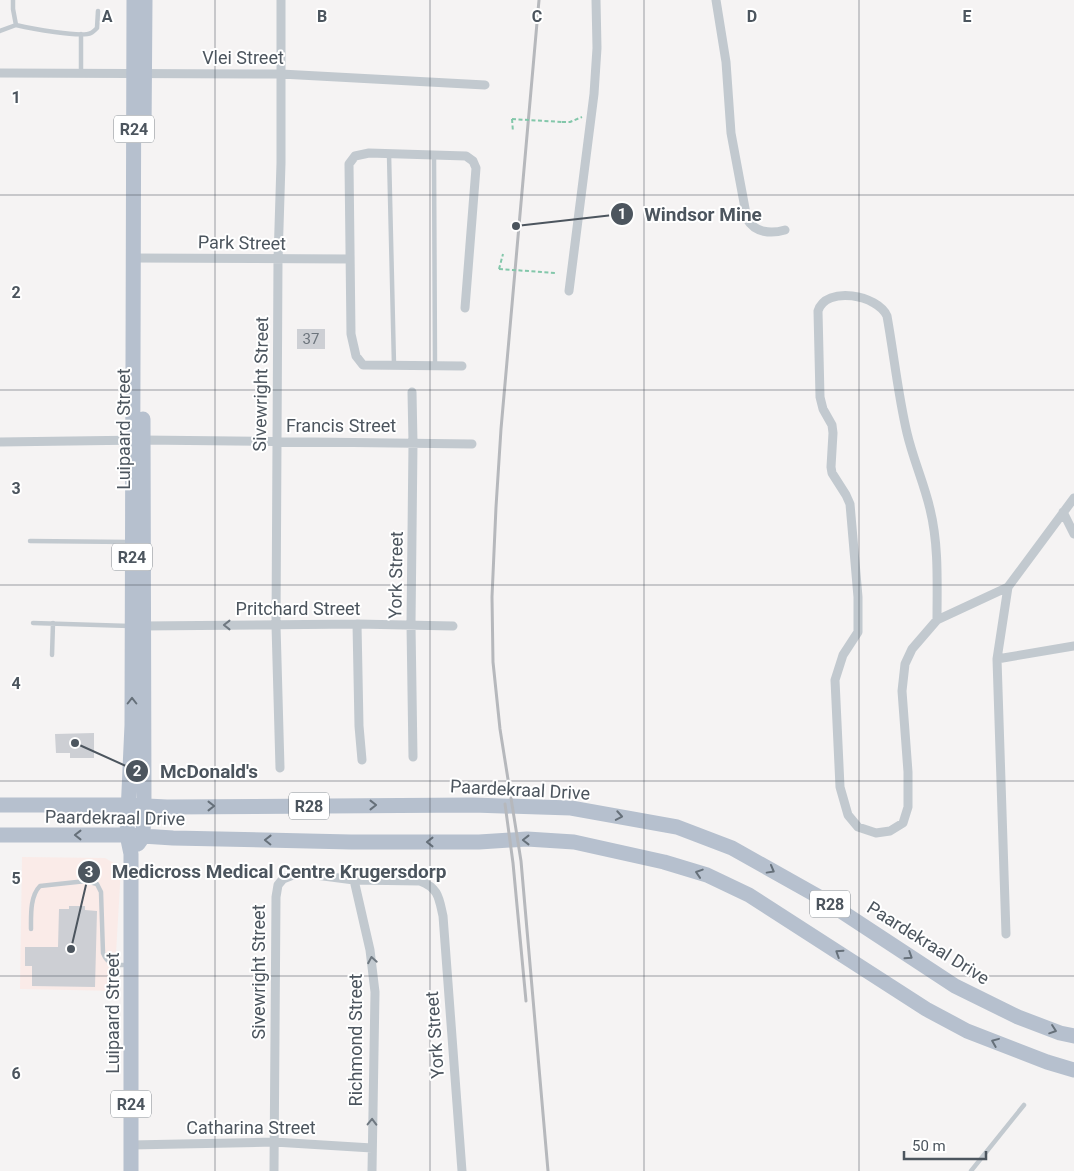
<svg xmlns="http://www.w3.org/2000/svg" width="1074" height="1171" font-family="Roboto,sans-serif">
  <rect width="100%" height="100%" fill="#f5f3f3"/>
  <path fill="#faebe8" d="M22,857l83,1 16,9 -5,87 2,37 -98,-2z"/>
  <path fill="#cdcfd4" d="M297,329h28v20h-28z
    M94,733v25h-24v-5h-14l-1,-19z
    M69,906h16v4l12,1 -2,76 -63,-1v-20h-7v-19h33l1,-38h10z"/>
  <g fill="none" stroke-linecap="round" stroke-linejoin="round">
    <path stroke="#83c7aa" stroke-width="2" stroke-dasharray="4 2.5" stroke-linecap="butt" d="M512,119l1,13
      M562,122h8l12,-5
      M499,269l4,-15"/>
    <path stroke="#c2c9cf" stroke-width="4.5" d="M13,0v9l3,16c13,3 65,13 75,8 2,-1 4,-3 6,-5l1,-17
      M0,31l16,-6
      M81,34v39
      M389,154l5,211
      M434,155l1,211
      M30,541l99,1
      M33,623l97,3
      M52,655l1,-32
      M31,929c0,-14 -1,-33 9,-43l46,-5 11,3 4,8 2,61c5,13 13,12 25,12
      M971,1171l53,-66"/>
    <path stroke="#c2c9cf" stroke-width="9" d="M716,0l10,62 5,71 16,86c8,14 24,15 38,11
      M0,73l281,1 204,11
      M133,258l217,1
      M569,291l25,-197 3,-46 -1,-48
      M462,366l-99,-1 -7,-9 -5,-22 -2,-170 6,-8 14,-3 97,3 7,5 3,7 -11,140
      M412,392l1,51 -2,182 2,132
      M0,442l143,-2 329,4
      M1063,512l11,22
      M937,620c0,-37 2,-74 -7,-111 -6,-26 -17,-50 -23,-76 -9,-38 -13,-78 -20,-117 -9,-21 -61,-31 -69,-5l2,86 3,12 9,16 1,8 -2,34 1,6 14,22 4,9 8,93v35l-15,23 -8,25 5,107 8,28 10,12 18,6 14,-2 13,-8 5,-16v-35l-6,-81 3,-27 7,-15 25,-29 71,-33
      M357,624l2,102 3,34
      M143,626l214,-2 96,2
      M997,659l77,-13
      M280,768l-4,-143 2,-365 3,-97v-163
      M354,880l16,70 5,42 -3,179
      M1006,934l-9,-275 11,-72 66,-89
      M131,1145l143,-3 98,6
      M274,1171l2,-274 2,-12 5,-6 10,-4 15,-1 46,6 66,1c19,7 19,18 23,35l19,255"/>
    <path stroke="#b6c0ce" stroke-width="15" d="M144,133l1,-133
      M0,805h127l40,2 306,-2 98,3 106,19 55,21 89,50 134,88 63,31 42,16 14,3
      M0,835h127l46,3 178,4h128l48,-3 47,3 90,20 43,13 42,20 177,114 41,22 80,31 27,8
      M138,844l5,-7 1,-32 -1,-386
      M131,1171v-317l-4,-19 5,-110 2,-725"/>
    <path stroke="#b6b8bc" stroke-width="3" d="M539,0l-38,429 -5,78 -4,90 1,65 7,67 21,132 27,310
      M505,804l8,59 13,138"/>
    <path stroke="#83c7aa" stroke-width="2" stroke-dasharray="4 2.5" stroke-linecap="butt" d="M512,119l50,3
      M499,269l57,4"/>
  </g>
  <defs><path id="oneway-chevron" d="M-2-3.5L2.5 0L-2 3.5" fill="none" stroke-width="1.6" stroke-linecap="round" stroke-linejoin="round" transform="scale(1.25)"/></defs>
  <g stroke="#6f7880">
    <use href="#oneway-chevron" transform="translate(227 625) rotate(180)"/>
    <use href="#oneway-chevron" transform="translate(372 960) rotate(-100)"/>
    <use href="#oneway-chevron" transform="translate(372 1122) rotate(-89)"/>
  </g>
  <g stroke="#66707a">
    <use href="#oneway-chevron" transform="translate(132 701) rotate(-90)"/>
    <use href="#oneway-chevron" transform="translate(373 805)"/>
    <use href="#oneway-chevron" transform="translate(211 806)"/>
    <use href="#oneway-chevron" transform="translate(619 816) rotate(10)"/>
    <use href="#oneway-chevron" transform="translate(78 835) rotate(180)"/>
    <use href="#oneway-chevron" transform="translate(268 840) rotate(-179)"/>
    <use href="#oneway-chevron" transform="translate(526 840) rotate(-180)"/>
    <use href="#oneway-chevron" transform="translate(430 842) rotate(180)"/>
    <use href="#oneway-chevron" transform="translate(771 870) rotate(29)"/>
    <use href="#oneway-chevron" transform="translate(699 873) rotate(-162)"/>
    <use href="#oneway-chevron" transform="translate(839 953) rotate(-147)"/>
    <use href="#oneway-chevron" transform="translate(909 956) rotate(33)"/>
    <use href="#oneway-chevron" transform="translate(1053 1030) rotate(19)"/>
    <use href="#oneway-chevron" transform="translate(995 1042) rotate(-158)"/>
  </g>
  <path fill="none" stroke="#4c555e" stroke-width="1" stroke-opacity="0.55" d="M215,0v1171M430,0v1171M644,0v1171M859,0v1171M0,195h1074M0,390h1074M0,585h1074M0,781h1074M0,976h1074"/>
  <g text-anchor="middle" stroke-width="4" stroke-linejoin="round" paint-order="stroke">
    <g font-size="15" fill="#6c747c">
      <text x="311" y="344">37</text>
    </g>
    <g fill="#fff" stroke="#82888e" stroke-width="1">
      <rect x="114" y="115.5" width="40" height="27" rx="4"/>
      <rect x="112" y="543.5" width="40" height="27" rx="4"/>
      <rect x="289" y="792.5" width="40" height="27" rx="4"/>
      <rect x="810" y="890.5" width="40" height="27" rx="4"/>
      <rect x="111" y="1090.5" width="40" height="27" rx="4"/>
    </g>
    <g font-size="16" font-weight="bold" fill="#4c555e">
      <text x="134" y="135">R24</text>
      <text x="132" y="563">R24</text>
      <text x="309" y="812">R28</text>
      <text x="830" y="910">R28</text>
      <text x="131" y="1110">R24</text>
    </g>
    <g font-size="18" fill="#4c555e" stroke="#fff">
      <text x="243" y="64">Vlei Street</text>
      <text transform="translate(242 243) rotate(1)" y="6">Park Street</text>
      <text transform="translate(261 384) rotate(-89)" y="6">Sivewright Street</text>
      <text x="341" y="432">Francis Street</text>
      <text transform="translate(124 429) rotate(-90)" y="6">Luipaard Street</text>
      <text transform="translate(396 575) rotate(-89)" y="6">York Street</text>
      <text x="298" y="615">Pritchard Street</text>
      <text transform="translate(520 790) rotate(3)" y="6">Paardekraal Drive</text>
      <text transform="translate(115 818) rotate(1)" y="6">Paardekraal Drive</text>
      <text transform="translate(928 943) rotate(32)" y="6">Paardekraal Drive</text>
      <text transform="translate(259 972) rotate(-90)" y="6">Sivewright Street</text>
      <text transform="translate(113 1013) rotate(-90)" y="6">Luipaard Street</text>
      <text transform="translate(435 1035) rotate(-94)" y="6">York Street</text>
      <text transform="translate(356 1040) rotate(-90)" y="6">Richmond Street</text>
      <text x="251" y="1134">Catharina Street</text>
    </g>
  </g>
  <g font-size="16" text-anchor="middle" font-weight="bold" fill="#4c555e" stroke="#fff" stroke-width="4" stroke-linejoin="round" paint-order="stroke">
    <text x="107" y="22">A</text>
    <text x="322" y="22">B</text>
    <text x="537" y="22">C</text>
    <text x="752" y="22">D</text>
    <text x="967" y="22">E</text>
    <text x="16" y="103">1</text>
    <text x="16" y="298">2</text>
    <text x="16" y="494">3</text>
    <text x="16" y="689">4</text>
    <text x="16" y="884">5</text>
    <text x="16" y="1079">6</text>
  </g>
  <path fill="none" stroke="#4c555e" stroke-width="2" d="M516 226L622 214M75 743L137 771M71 949L89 872"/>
  <g fill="#4c555e" stroke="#fff" stroke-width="2">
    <circle cx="516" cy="226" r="5"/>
    <circle cx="75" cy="743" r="5"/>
    <circle cx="71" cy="949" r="5"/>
    <circle cx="622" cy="214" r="12"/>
    <circle cx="137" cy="771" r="12"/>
    <circle cx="89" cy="872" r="12"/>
  </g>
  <g font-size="15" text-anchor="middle" font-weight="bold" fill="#fff">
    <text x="622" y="219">1</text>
    <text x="137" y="776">2</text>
    <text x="89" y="877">3</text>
  </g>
  <g font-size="19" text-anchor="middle" font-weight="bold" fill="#4c555e" stroke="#fff" stroke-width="4" stroke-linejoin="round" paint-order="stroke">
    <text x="703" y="221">Windsor Mine</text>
    <text x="209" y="778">McDonald's</text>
    <text x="279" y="878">Medicross Medical Centre Krugersdorp</text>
  </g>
  <path d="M904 1151v8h82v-8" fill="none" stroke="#4c555e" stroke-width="2.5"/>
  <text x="912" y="1151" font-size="15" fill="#4c555e" stroke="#ffffff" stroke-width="4" paint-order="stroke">50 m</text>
</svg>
